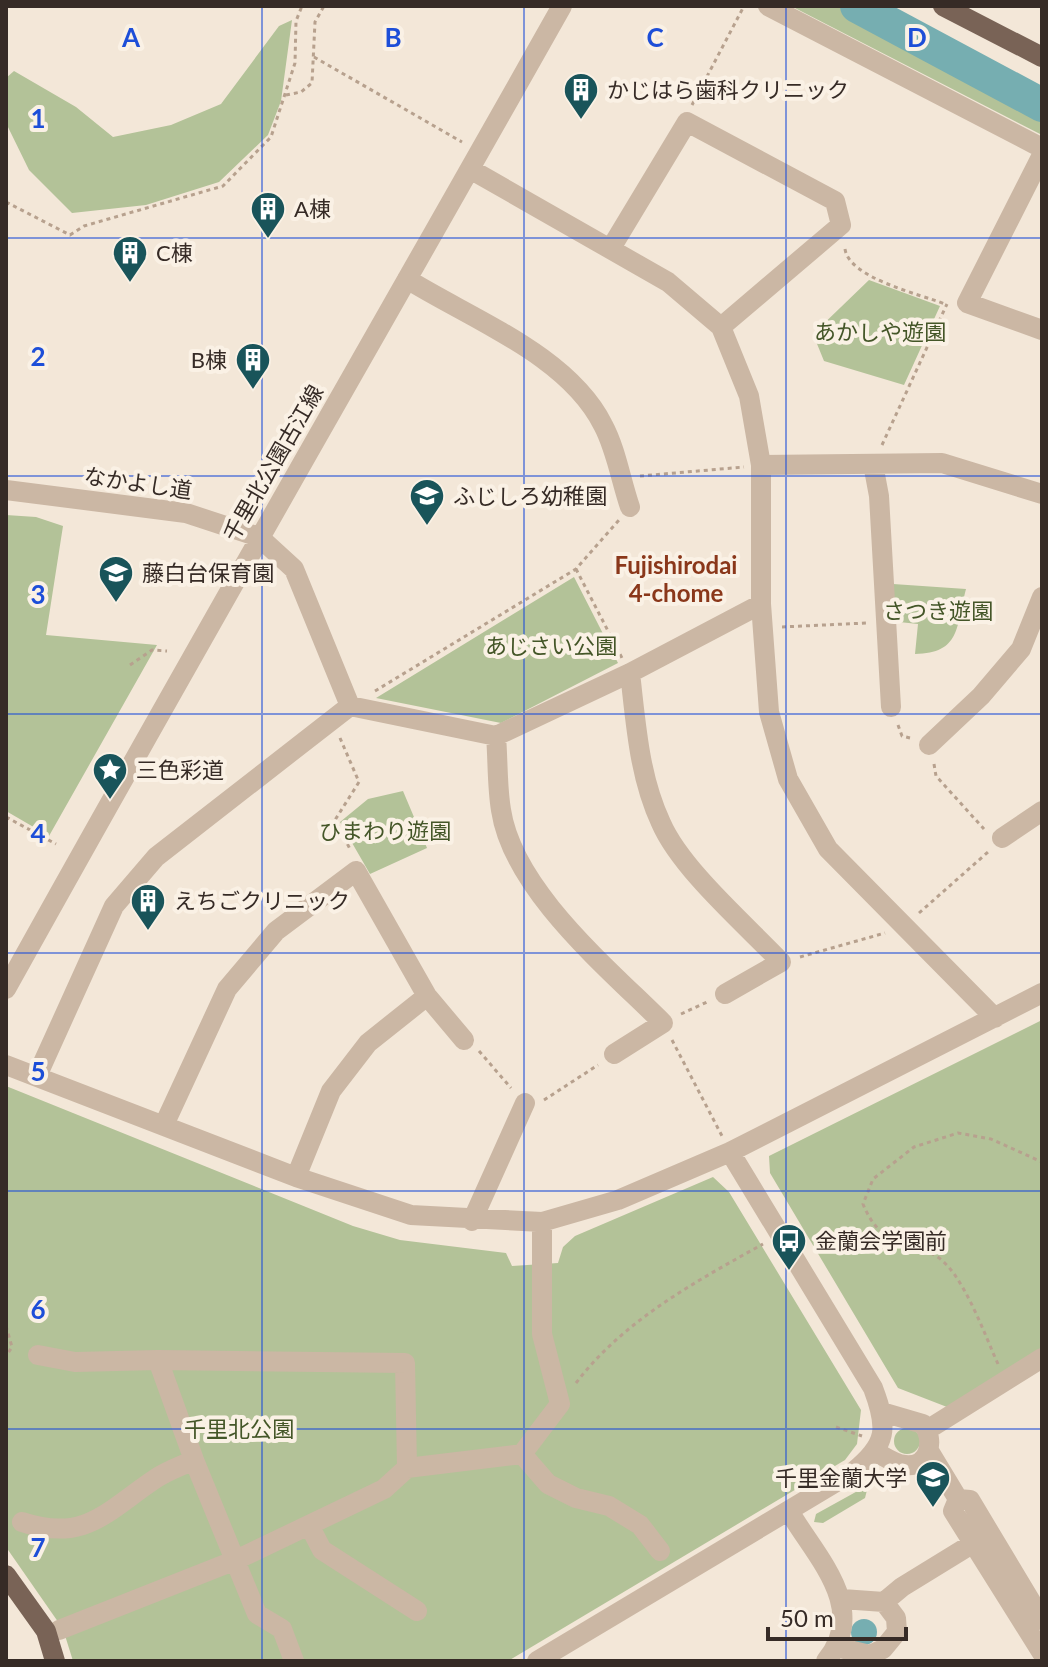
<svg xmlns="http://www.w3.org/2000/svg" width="1048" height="1667" font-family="Lato,'Noto Sans JP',sans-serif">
  <rect width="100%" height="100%" fill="#f3e7d8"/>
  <path fill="#b3c298" d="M791,6h57l194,103v26z
    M292,20l-11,81 -13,34 -49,47 -73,23 -74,8 -43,-43 -23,-47v-45l8,-7 62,36 37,30 58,-12 50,-21 58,-78z
    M869,280l71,26 -36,79 -80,-24 -11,-27z
    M6,515l30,2 27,9 -17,109 111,10 -108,191 -43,-25z
    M574,577l44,86 -117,60 -125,-25z
    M893,584l73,5c-10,38 -5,64 -51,65l3,-30 -19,-2 -6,-7z
    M403,791l24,57 -57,26 -30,-52 28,-23z
    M1042,1020v332l-95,55 -49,-19 -128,-215 -1,-17z
    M6,1086l347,140 47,14 106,13 6,13 46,-3 5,-16 12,-11 138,-59 16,15 132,218 -4,34 -12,16 -337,201h-435l-10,-32 -57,-82z
    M894 1441a13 13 0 1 1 26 0a13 13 0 1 1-26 0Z
    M863,1488l4,2 -2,8 -42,25 -9,-1 2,-8z"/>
  <path fill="#76aeb1" d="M851 1632a13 13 0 1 1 26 0a13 13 0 1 1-26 0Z"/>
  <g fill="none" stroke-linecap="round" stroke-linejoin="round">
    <path stroke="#76aeb1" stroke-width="34" d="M857,6l185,99"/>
    <path stroke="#b7a18e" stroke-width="3" stroke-dasharray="4 4" stroke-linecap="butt" d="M314,57l148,85
      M286,95l15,-3 11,-9 3,-61 9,-16
      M692,105l52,-99
      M6,202l64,33 14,-9 139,-40 48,-49 24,-74 1,-42 6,-15
      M845,249c4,29 74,45 100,55
      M882,445l65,-141
      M640,476l104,-9
      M576,569l46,89
      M782,627l84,-4
      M130,665l22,-15 15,1
      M375,691l201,-122 43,-49
      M898,725l4,11 8,2
      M340,738l19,44 -24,38 16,31
      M934,764l2,12 48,53
      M6,817l50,27
      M919,913l69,-61
      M800,957l85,-24
      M681,1014l26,-12
      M672,1040l50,96
      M479,1051l32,37
      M544,1100l54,-35
      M6,1326l6,21 -6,9
      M998,1364c-13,-28 -35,-92 -62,-108 -33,-21 -55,-8 -73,-52l10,-25 41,-32 44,-14 33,6 51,23
      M576,1383c48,-63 119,-101 187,-139
      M836,1427l26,9"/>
    <path stroke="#cbb7a4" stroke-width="20" d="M768,6l274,142
      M1042,155l-75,148 75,27
      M470,169l198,113 53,45 28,69 12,69v139l8,108 19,67 40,70 167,169
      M611,248l76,-126 148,79 6,24 -120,102
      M407,279c64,40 161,76 196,146 13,24 18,56 27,82
      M873,464l6,32 12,211
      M761,465l181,-2 100,31
      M6,490l180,23 73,24 35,32 56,137
      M630,673c6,51 9,103 31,150 20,46 84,101 120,139l-56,32
      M496,736l134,-63 131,-69
      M929,745l52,-49 40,-47 21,-52
      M1002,838l40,-27
      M6,989c183,-330 371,-655 556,-983
      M427,996l37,44
      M6,1065l290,112 115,38 131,7 76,-22 112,-48
      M37,1076l77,-170 42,-49 194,-151 146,30c2,24 1,50 5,74 12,80 107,158 162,213l-49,31
      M164,1125l63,-136 49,-58 80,-60 71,125 -59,47 -37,48 -35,86
      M472,1221l53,-118
      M38,1355l37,7 83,-2 247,3 2,105
      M158,1360l36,100 63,154 25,15 12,32
      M927,1430l115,-72
      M929,1451l29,48 -5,12 89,142
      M876,1452c9,5 19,12 29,13 25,3 30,-26 18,-41l-41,-12
      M522,1454l26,30 28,14 33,8 31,19 20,26
      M958,1499l12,1 72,120
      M789,1511c26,45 81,97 37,150
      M22,1522c63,21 85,-11 133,-43 11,-8 26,-13 39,-19
      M309,1525l13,25 95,61
      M884,1602l18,-15 70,-43
      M59,1630l177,-70 148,-71 23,-21 115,-14 38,-50 -18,-70v-112
      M836,1647l34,8 13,-6 14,-17 -1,-14 -12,-16 -42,-3
      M537,1661l316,-189c35,-28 35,-44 20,-84l-143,-236 312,-159"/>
    <path stroke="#796356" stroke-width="20" d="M943,6l99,51
      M6,1575l40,56 9,30"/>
  </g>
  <path fill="none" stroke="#1d4ed8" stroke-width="2" stroke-opacity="0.55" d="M262,6v1655M524,6v1655M786,6v1655M6,238h1036M6,476h1036M6,714h1036M6,953h1036M6,1191h1036M6,1429h1036"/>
  <defs>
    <symbol id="building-pin" viewBox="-11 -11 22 30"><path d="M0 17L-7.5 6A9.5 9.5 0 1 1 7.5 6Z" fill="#19545a" stroke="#faf1e5"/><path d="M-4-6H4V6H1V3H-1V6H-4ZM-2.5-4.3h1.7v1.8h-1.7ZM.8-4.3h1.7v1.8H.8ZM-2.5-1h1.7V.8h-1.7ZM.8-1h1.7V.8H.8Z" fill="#fff"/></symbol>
    <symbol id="school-pin" viewBox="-11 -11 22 30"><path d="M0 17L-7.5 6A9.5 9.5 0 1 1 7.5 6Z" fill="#19545a" stroke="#faf1e5"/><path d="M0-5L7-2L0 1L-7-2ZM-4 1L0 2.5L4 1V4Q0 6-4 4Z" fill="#fff"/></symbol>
    <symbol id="sight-pin" viewBox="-11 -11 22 30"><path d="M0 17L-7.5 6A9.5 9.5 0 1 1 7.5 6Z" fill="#19545a" stroke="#faf1e5"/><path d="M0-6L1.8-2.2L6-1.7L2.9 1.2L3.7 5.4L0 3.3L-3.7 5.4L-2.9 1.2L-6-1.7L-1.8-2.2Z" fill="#fff"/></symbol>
    <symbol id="bus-pin" viewBox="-11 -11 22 30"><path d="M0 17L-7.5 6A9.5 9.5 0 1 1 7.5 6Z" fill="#19545a" stroke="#faf1e5"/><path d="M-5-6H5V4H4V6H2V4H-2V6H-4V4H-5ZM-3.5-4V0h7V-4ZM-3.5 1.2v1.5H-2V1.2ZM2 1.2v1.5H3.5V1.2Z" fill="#fff"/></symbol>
    <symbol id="university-pin" viewBox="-11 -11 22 30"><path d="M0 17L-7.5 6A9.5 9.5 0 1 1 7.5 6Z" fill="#19545a" stroke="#faf1e5"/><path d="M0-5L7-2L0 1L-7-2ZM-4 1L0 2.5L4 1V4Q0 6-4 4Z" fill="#fff"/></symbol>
  </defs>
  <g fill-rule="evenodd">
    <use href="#building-pin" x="561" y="70" width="40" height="54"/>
    <use href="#building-pin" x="248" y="189" width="40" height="54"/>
    <use href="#building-pin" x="110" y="233" width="40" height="54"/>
    <use href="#building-pin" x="233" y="340" width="40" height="54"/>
    <use href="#school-pin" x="407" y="476" width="40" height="54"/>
    <use href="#school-pin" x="96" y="553" width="40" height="54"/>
    <use href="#sight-pin" x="90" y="750" width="40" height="54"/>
    <use href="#building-pin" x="128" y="881" width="40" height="54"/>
    <use href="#bus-pin" x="769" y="1221" width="40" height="54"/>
    <use href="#university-pin" x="913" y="1458" width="40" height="54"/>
  </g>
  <g text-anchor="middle" stroke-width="8" stroke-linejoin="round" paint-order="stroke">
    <g font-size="22" fill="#362b26" stroke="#faf1e5" text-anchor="start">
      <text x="607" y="98">かじはら歯科クリニック</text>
      <text x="294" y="217">A棟</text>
      <text x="156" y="261">C棟</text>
      <text x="227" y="368" text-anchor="end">B棟</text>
      <text x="453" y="504">ふじしろ幼稚園</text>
      <text x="142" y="581">藤白台保育園</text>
      <text x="136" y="778">三色彩道</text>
      <text x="174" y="909">えちごクリニック</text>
      <text x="815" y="1249">金蘭会学園前</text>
      <text x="907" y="1486" text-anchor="end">千里金蘭大学</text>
    </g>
    <g font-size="22" fill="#445628" stroke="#faf1e5">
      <text x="880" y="340">あかしや遊園</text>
      <text x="938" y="619">さつき遊園</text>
      <text x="551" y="654">あじさい公園</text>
      <text x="385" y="839">ひまわり遊園</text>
      <text x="239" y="1437">千里北公園</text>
    </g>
    <g font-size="22" fill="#362b26" stroke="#faf1e5">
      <text transform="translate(273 463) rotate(-60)" y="8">千里北公園古江線</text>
      <text transform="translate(138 483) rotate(8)" y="8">なかよし道</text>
    </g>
    <g font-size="24" font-weight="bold" fill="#8a371a" stroke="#faf1e5">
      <text x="676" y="574">Fujishirodai<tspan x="676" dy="28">4-chome</tspan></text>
    </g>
  </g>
  <g font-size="26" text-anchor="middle" font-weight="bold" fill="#1d4ed8" stroke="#faf1e5" stroke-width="8" stroke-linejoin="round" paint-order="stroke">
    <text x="131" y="47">A</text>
    <text x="393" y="47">B</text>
    <text x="655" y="47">C</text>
    <text x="917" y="47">D</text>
    <text x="38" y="128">1</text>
    <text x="38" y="366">2</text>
    <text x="38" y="604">3</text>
    <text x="38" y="843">4</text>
    <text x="38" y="1081">5</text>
    <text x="38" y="1319">6</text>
    <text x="38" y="1557">7</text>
  </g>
  <rect width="1048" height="1667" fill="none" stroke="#362b26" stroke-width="16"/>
  <path d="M768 1627v12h138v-12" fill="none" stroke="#362b26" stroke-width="4"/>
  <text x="780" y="1627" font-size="24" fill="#362b26" stroke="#faf1e5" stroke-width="6" paint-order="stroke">50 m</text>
</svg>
